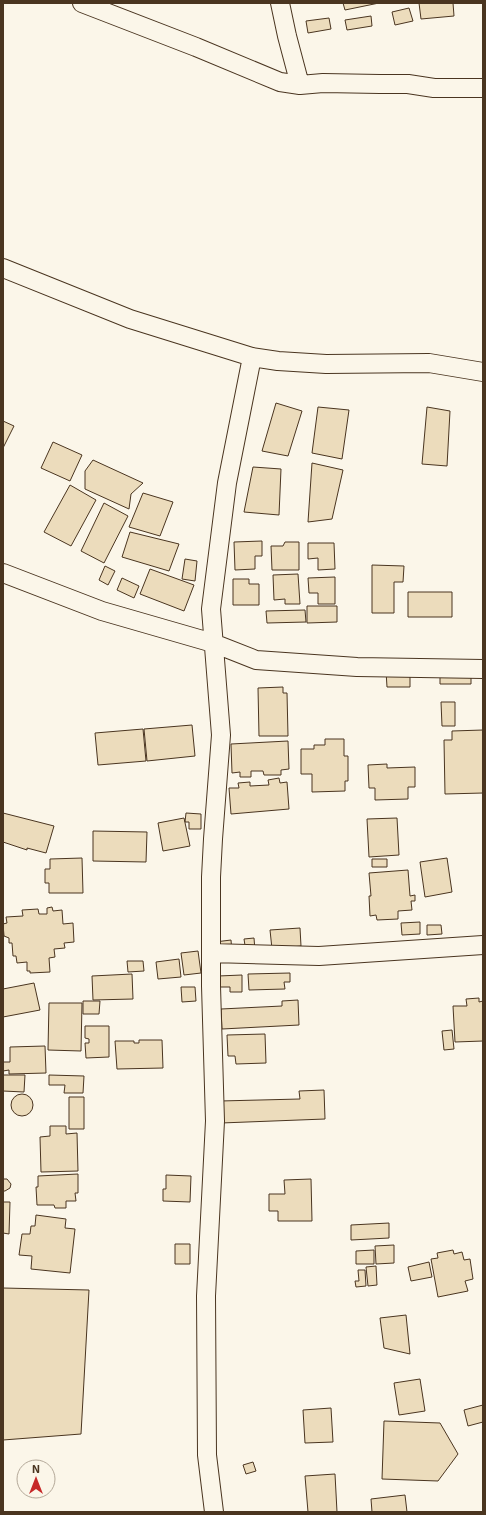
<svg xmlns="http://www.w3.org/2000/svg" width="486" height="1515" font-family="'Exo 2',sans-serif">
  <rect width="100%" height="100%" fill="#fbf6e9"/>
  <path fill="#ecdcbc" stroke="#4a3520" d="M343,3h36l-34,7z
    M419,3h34l1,13 -33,3z
    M409,8l4,13 -18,4 -3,-13z
    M371,16l1,10 -25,4 -2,-10z
    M329,18l2,11 -23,4 -2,-12z
    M276,403l26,8 -14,45 -26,-5z
    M318,407l31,3 -7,49 -30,-6z
    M427,407l23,4 -3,55 -25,-2z
    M3,421l11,5 -11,22z
    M53,442l29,13 -12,26 -29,-13z
    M93,460l50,23 -12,11 -2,15 -44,-20v-18z
    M312,463l31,7 -11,49 -24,3z
    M253,467l28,2 -2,46 -35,-3z
    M70,485l26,15 -25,46 -27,-14z
    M143,493l30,9 -13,34 -31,-9z
    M104,503l24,13 -24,47 -23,-12z
    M130,532l49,12 -10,27 -47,-14z
    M262,541v15h-7v13l-20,1 -1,-28z
    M285,542h14v28h-27l-1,-24h12z
    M308,543h26l1,26 -17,1v-12l-10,1z
    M185,559l12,2 -2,20 -13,-2z
    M372,565l32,1 -1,16h-9v31h-22z
    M105,566l10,5 -7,14 -9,-5z
    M150,569l44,16 -10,26 -44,-17z
    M298,574l2,30h-15v-5l-11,1 -1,-25z
    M335,577v27h-17v-11h-9l-1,-15z
    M122,578l17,8 -5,12 -17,-8z
    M233,579h16v5h10v21h-26z
    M408,592h44v25h-44z
    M307,606h30v16l-30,1z
    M305,610l1,12 -39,1 -1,-12z
    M386,671h24v16h-23z
    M440,671l31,1v12h-31z
    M283,687v6h4l1,43h-29l-1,-48z
    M441,702h14v24h-13z
    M192,725l3,31 -48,5 -3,-32z
    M143,729l3,32 -48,4 -3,-32z
    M483,730v63l-38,1 -1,-54h8v-9z
    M325,739h19v17h4v25h-3v10l-33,1v-18h-11v-25h13v-4h11z
    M288,741l1,28 -8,1v5h-17l-1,-4h-12v6h-11v-5l-8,1 -1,-29z
    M387,764v4l28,-1v20h-7v12l-33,1v-12h-6l-1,-23z
    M279,778l1,5 7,-1 2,27 -58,5 -2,-26h10l-1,-5 12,-1v4l19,-1 -1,-5z
    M3,813l51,13 -8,27 -19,-5v2l-24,-8z
    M186,813l15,1v15h-12v-7h-4z
    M184,818l6,28 -27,5 -5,-28z
    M397,818l2,37 -30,2 -2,-38z
    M93,831l54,1 -1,30 -53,-1z
    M82,858l1,35h-34v-10h-4v-14h5v-10z
    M447,858l5,34 -27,5 -5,-35z
    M372,859h15v8h-15z
    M408,870l2,26 5,-1v6h-4l1,9 -14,1v8l-21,1 -1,-5 -6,1 -1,-20h2l-2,-23z
    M52,907l1,4 9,-1 1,14 10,-1 1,19 -10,1 1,5 -11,1 1,8 -6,1 1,14 -20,1v-2h-3v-9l-10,1 -1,-7h-3l-1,-13h-3v-5l-5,-2 -1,-12 4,-1 -1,-6 17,-1 -1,-6 16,-1 1,5h8v-6z
    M420,922v12l-18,1 -1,-12z
    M427,925h14l1,9 -15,1z
    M300,928l1,18 -29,3 -2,-19z
    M254,938l1,13 -9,1 -2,-13z
    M231,940l1,13 -17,-11z
    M198,951l3,22 -17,2 -3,-22z
    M179,959l2,18 -23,2 -2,-17z
    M127,961h16l1,10 -16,1z
    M290,973v9h-6l1,7 -36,1 -1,-16z
    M132,974l1,25 -40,1 -1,-24z
    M242,975v17h-12v-5h-12v-11z
    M34,983l6,27 -37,7v-28z
    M181,987h14l1,14 -14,1z
    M479,998v4l4,-1v40l-28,1 -2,-36h14l-1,-7z
    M298,1000l1,25 -77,4 -1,-20 61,-3v-5z
    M83,1001h17l-1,13h-16z
    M49,1003h33l-1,48 -33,-1z
    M85,1026h24v31l-23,1 -1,-15h4v-4l-4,-1z
    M452,1030l2,19 -10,1 -2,-19z
    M265,1034l1,29 -30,1 -1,-8h-7l-1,-21z
    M139,1040h23l1,28 -46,1 -2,-28h19v2h5z
    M45,1046l1,27 -37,1v-4l-6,1v-9h7v-15z
    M3,1075h22l-1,17 -21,-1z
    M49,1075l35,1 -1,17h-19l1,-8h-16z
    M324,1090l1,29 -104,4 -1,-22 80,-2 -1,-8z
    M11 1105a11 11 0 1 1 22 0a11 11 0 1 1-22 0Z
    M69,1097h15v32h-15z
    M50,1126h16v8l11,-1 1,38 -37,1 -1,-35 10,-1z
    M78,1174v19h-3l1,8h-10v7h-11l-1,-3h-17l-1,-18h2v-11z
    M166,1175l25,1 -1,26 -27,-1v-12h3z
    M3,1179h4l4,5 -1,4 -5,3h-2z
    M311,1179l1,42h-34v-10h-9v-17h16l-1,-14z
    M3,1202h7l-1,32 -6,-1z
    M36,1215l30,4 -1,9 10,1 -5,44 -39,-4 1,-13 -13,-1 3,-21h8l1,-8h4z
    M389,1223v15l-38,2v-15z
    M175,1244h15v20h-15z
    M394,1245v18l-18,1 -1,-18z
    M374,1250v14h-18v-13z
    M453,1250l1,4 8,-2 2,8 6,-1 3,20 -8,2 3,10 -30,6 -7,-38 7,-1 -1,-5z
    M429,1262l3,15 -21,4 -3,-14z
    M376,1266l1,19 -9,1 -2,-19z
    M358,1270h7l1,16 -10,1 -1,-6h4z
    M3,1288l86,2 -8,144 -78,6z
    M406,1315l4,39 -26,-6 -4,-30z
    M420,1379l5,32 -26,4 -5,-32z
    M483,1405v17l-15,4 -4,-16z
    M331,1408l2,34 -28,1 -2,-33z
    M384,1421l56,2 18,31 -20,27 -56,-2z
    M253,1462l3,9 -10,3 -3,-9z
    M335,1474l2,38h-29l-3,-36z
    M405,1495l2,17h-35l-1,-13z"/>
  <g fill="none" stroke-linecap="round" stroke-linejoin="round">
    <defs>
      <path id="minor" d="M82,3l114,44 84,35 20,3
        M280,3l7,33 13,49 23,-2 57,1h28l26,4h49
        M3,268l127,51 122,38
        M3,573l99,38 111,32 43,17 101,7 126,2
        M211,953l108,3 164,-11
        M214,1512l-7,-57 -1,-159 9,-175 -4,-135v-109l2,-38 8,-104 -10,-126 16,-126 25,-126 26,4 48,3 103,-1 54,9"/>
    </defs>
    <use href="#minor" stroke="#4a3520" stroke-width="20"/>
    <use href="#minor" stroke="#fbf6e9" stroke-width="18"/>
  </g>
  <rect width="486" height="1515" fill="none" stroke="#4a3520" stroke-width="8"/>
  <g transform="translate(36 1479)"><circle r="19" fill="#fbf6e9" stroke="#b4a999"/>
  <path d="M0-3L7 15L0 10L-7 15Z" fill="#c62828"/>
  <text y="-6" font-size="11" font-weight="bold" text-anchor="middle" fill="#4a3520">N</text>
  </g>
</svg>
